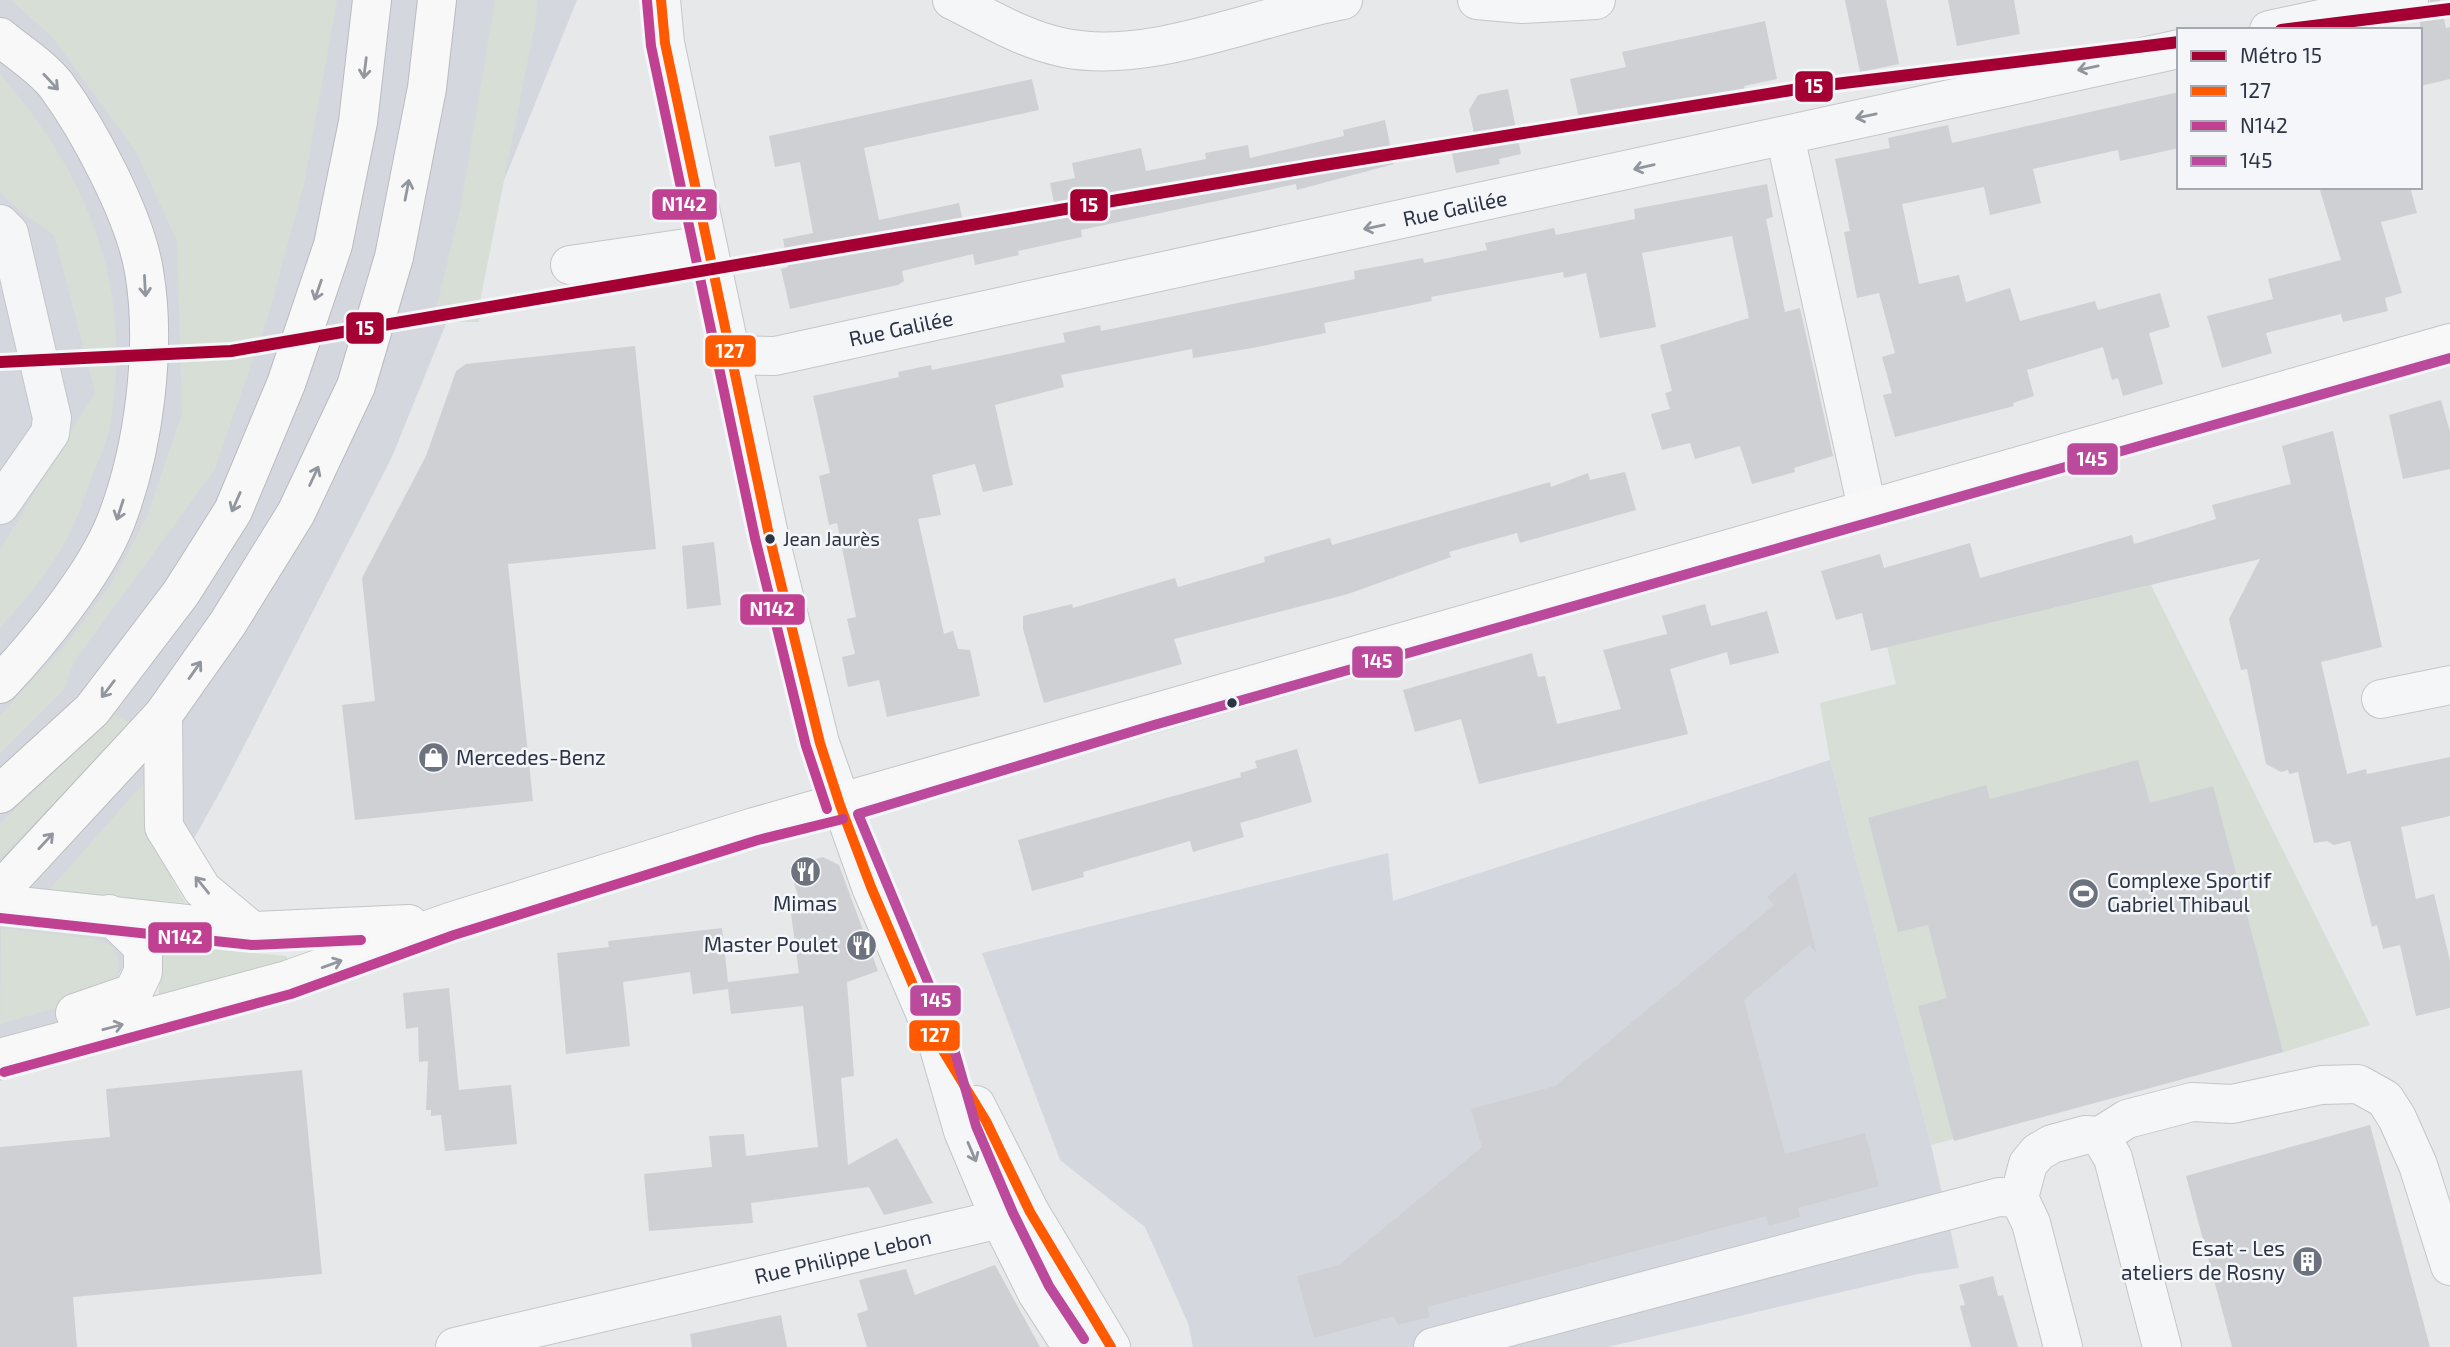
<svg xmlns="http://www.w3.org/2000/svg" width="2450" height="1347" font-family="'Exo 2',sans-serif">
  <rect width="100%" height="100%" fill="#e6e8ea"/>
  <path fill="#d4d7dd" d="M0,0h577l-185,457 -165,322 -156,282 -71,20z
    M1830,760l101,385 28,123 -41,6 -310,73h-415l-5,-24 -43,-96 -85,-67 -78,-207 406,-100 5,48z"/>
  <path fill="#d6ded6" d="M11,0h326l-33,184 -36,133 -54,154 -140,191 -10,28 -64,64v-39l69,-74 42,-57 35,-65 36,-105 -5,-173 -41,-89 -84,-115z
    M495,0h42l-1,20 -55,276 -2,26 -46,-1 27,-111z
    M0,74c89,102 134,214 110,351 -3,19 -13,38 -19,55 -10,28 -21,57 -38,82 -15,24 -35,45 -53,66v-78l95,-158 -41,-157 -33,-23 -21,-20z
    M2151,585l219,440 -83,26 -356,94 -101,-385 -10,-57 76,-19 -9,-37z
    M116,714l15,10 -131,134v-35z
    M143,784c5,53 15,73 43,119l-137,-13z
    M1,928l95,11 15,6c15,20 7,37 -13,51l-98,28z
    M166,945l120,11 4,6 -129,34 -3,-4 5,-22 -2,-19z"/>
  <path fill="#ced0d3" d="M1845,0h41l13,64 -39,8z
    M1948,0h66l6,34 -63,12z
    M2430,0h10l6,28 4,-1v52l-30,7v-68l10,-11z
    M1765,21l12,58 -33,7 3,12 -37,7 -3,-10 -127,27 -10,-43 56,-12 -4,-15z
    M1032,79l7,31 -175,38 15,72 80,-17 5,23 90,-23 -4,-20 25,-5 -3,-15 69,-15 5,23 60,-12 -1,-6 43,-8 2,13 94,-22 -1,-6 42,-10 9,44 -97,26 -1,-6 -215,46 1,7 -64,14 1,4 -44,10 -2,-11 -71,17 2,10 -6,4 -108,24 -9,-40 7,-2 -5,-28 30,-6 -13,-71 -25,5 -6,-31z
    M1508,89l13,65 -22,5 1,5 -44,9 -7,-34 25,-6 -5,-23 9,-15z
    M2179,92v56l-59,13 -2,-11 -85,19 8,34 -51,12 -6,-28 -82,17 17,80 40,-9 7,27 44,-14 10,33 75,-20 3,9 62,-17 10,34 -21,6 14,51 -40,12 -5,-18 -6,2 -9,-33 -76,23 7,26 -21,7 1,3 -119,31 -12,-42 9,-2 -10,-36 13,-4 -16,-60 -22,5 -13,-66 6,-1 -15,-72 55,-11 -2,-10 60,-13 4,18z
    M1767,184l6,33 -7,2 19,93 15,-4 33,148 -39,12 1,4 -43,12 -12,-38 -45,13 -5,-16 -28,7 -11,-36 19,-5 -5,-16 7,-2 -12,-46 89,-27 -17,-82 -90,17 14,74 -56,11 -14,-65 -22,5 -1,-6 -132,25 1,4 -108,22 2,10 -74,15 -59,10 -1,-9 -131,26 3,12 -69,18 18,80 -30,7 -8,-28 -43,11 9,40 -23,4 26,115 9,-3 5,18 12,1 10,46 -93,21 -8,-37 -31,7 -6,-30 13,-3 -8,-35 9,-2 -19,-94 -8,2 -10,-49 11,-3 -17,-77 86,-19 -1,-5 33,-7 1,5 133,-28 -2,-9 37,-8 1,6 254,-52 -1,-8 69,-13 1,5 63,-13 -2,-7 69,-15 2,7 79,-16 -1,-10z
    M2319,187h91l7,26 -36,9 21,71 -17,5 3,13 -45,11 -2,-8 -75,19 6,20 -50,15 -15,-52 66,-17 -5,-20 73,-19z
    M635,346l21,203 -148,15 25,237 -178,19 -13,-115 33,-4 -13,-123 64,-122 30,-85 10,-7z
    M2441,400l9,32v37l-47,10 -14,-64z
    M2333,431l49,216 -61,15 26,112 19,-5 1,5 83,-17v59l-49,11 15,72 18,-5 16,67v47l-34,8 -16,-71 -17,4 -6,-24 -5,2 -22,-86 -16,4 -7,-4 -13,2 -16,-71 -9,2 -1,-4 -7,2 -15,-8 -19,-95 -6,1 -12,-51 31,-60 -389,92 -9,-38 -26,7 -15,-49 59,-17 4,14 86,-25 10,35 152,-43 2,9 82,-25 -4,-14 79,-21 -9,-38z
    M1625,472l11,38 -116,33 -3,-10 -68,19 2,5 -103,37 -174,45 8,25 -138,39 -21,-74v-13l49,-12 1,4 102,-30 3,9 87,-25 -1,-5 66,-19 2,7 218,-63 1,5 37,-14 2,7z
    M714,542l7,63 -34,4 -5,-63z
    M1705,604l6,22 56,-15 12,42 -49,12 -3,-13 -57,17 18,65 -209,50 -18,-65 -46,13 -12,-42 129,-37 6,24 7,-1 12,48 64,-15 -18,-59 64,-16 -5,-18z
    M1297,749l15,53 -72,21 4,14 -51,15 -3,-11 -107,31 1,5 -52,14 -14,-51 223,-63 -1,-4 17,-5 -2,-7z
    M2138,760l12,43 63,-17 70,266 -329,89 -36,-135 29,-8 -19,-73 -30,7 -30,-114 118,-33 4,14z
    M823,857l16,8 39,106 -31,11 7,94 -13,2 7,87 49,-27 36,65 -49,12 -15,-28 -118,16 2,20 -104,8 -5,-57 68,-7 -3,-31 35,-2 2,22 72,-9 -15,-141 -72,8 -3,-25 -35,5 -3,-22 -67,10 7,64 -64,8 -9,-101 52,-6 -1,-6 114,-13 6,54 71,-9 -9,-67 11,-1 -12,-38z
    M1796,872l21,82 -8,-9 -65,55 41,154 80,-21 14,53 -81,22 2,9 -31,9 -3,-10 -339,91 3,10 -32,8 -4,-9 -80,22 -17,-62 42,-11 143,-118 -11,-38 84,-23 219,-181 -7,-8z
    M449,988l10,102 52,-5 6,59 -72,7 -4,-36 -10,1v-6h-5l2,-49 -9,1 -1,-35 -12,2 -3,-36z
    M302,1070l20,204 -249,23 4,50h-77v-200l110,-10 -4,-48z
    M2370,1125l60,222h-198l-46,-171z
    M995,1265l45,82h-173l-10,-33 11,-4 -9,-30 47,-11 9,26z
    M1993,1276l5,20 5,-1 15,52h-47l-11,-41 5,-1 -6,-20z
    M781,1315l6,32h-95l-2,-13z"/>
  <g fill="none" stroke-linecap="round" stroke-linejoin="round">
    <defs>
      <path id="minor" d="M661,0l4,43 104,492 51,208 51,144 66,154 26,90 37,88 37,74 35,54
        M952,0c37,18 72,40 113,48 86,17 192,-32 278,-48
        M1477,0l45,4 74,-4
        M2269,30l140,-30
        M1785,136l82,372
        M0,224l9,9 43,185 -2,15 -50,72
        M570,265l137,-20
        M730,355l45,1 1404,-307
        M2381,699l69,-14
        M976,1105l54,107 81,135
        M2100,1136l13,22 49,189
        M2019,1198l9,-34 10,-12 14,-8 33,-9 15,1 27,-17 65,-17 40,2 89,-19 37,-1 27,15 12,19 21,47 32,101
        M2019,1198l12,25 32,124
        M455,1347l575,-135
        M1433,1347l509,-135 57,-15 20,1"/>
      <path id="major" d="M163,715l1,112 38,62 50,42
        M0,904l252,27 157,-7
        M75,1013l58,-20 10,-21v-25l-34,-33
        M0,1058l287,-78 163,-58 304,-95 1696,-484"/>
      <path id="highway" d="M0,37c18,15 42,30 56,48 33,45 79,131 88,186 13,76 0,178 -28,250 -20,52 -77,122 -116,163
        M0,794l92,-84 89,-117 52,-82 53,-127 47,-139 25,-123 14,-122
        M0,891l163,-176 65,-92 68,-110 60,-127 38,-129 33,-169 10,-88"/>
    </defs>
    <use href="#minor" stroke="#c4c6c8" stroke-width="40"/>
    <use href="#major" stroke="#c2c5c8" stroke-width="40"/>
    <use href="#highway" stroke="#b8bbbf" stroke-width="40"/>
    <use href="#minor" stroke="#f5f6f7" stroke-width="38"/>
    <use href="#major" stroke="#f8f8f8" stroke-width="38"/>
    <use href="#highway" stroke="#f8f8f8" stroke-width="38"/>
    <defs>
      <path id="bus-1" d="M661,0l4,43 104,492 51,208 20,62 31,82 66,154 49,80 44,91 81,135"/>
      <path id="bus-2" d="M647,1l4,45 104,492 51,208 21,63
        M0,918l252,27 109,-5
        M4,1072l287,-78 163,-59 304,-95 85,-21"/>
      <path id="bus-3" d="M1084,1339l-35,-53 -36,-73 -37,-87 -26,-91 -92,-221 296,-89 1296,-367"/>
    </defs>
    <use href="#bus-1" stroke="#f4f6f9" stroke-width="16"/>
    <use href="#bus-2" stroke="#f4f6f9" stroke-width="16"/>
    <use href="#bus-3" stroke="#f4f6f9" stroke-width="16"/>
    <use href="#bus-1" stroke="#ff5a00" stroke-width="10"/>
    <use href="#bus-2" stroke="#c04191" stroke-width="10"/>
    <use href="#bus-3" stroke="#bb4a9d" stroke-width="10"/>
    <defs>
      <path id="metro-1" d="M2281,30l169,-21
        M0,362l231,-11 1087,-185 493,-79 368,-45"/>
    </defs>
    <use href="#metro-1" stroke="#f4f6f9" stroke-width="18"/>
    <use href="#metro-1" stroke="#a50034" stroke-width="12"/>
  </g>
  <defs><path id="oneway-shaft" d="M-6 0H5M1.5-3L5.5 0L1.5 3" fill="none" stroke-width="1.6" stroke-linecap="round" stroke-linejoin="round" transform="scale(1.75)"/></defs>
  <g stroke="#92969e">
    <use href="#oneway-shaft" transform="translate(365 68) rotate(97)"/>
    <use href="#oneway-shaft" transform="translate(51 82) rotate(47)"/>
    <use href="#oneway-shaft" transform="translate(407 190) rotate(-79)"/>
    <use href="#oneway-shaft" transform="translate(145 286) rotate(87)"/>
    <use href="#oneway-shaft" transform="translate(318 290) rotate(109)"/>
    <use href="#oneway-shaft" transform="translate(314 476) rotate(-65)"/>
    <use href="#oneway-shaft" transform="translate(236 502) rotate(114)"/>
    <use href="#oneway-shaft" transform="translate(120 510) rotate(108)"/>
    <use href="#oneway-shaft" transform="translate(195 670) rotate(-55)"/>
    <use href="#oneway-shaft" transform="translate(108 689) rotate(127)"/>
    <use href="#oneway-shaft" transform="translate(46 841) rotate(-47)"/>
    <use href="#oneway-shaft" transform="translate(202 885) rotate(-129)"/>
    <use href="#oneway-shaft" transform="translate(332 964) rotate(-20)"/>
    <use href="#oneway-shaft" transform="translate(113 1027) rotate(-15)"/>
  </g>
  <g stroke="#90959e">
    <use href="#oneway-shaft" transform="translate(2088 68) rotate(168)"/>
    <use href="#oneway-shaft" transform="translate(1866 116) rotate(168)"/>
    <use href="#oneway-shaft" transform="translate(1644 167) rotate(167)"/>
    <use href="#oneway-shaft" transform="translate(1374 227) rotate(168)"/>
    <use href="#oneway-shaft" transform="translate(972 1152) rotate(67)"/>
  </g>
  <defs>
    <symbol id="shop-disc" viewBox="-11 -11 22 22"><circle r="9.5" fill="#6c737f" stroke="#f4f6f9"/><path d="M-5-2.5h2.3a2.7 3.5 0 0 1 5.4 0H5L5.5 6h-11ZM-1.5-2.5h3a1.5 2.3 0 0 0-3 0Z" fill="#fff"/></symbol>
    <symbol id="restaurant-disc" viewBox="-11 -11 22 22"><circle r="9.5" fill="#6c737f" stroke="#f4f6f9"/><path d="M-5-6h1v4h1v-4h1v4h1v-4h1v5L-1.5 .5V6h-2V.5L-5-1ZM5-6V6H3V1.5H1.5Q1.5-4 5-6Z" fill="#fff"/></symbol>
    <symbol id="stadium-disc" viewBox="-11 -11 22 22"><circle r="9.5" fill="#6c737f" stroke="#f4f6f9"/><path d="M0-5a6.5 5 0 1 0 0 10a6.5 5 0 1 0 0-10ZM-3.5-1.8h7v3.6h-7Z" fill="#fff"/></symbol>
    <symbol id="building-disc" viewBox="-11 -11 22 22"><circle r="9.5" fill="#6c737f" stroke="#f4f6f9"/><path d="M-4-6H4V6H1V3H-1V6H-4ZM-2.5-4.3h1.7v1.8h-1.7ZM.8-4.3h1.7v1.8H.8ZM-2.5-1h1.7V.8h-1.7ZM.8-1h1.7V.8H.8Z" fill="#fff"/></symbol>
  </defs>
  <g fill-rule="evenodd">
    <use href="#shop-disc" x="416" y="740" width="35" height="35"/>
    <use href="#restaurant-disc" x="788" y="854" width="35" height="35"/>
    <use href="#stadium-disc" x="2066" y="876" width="35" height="35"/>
    <use href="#restaurant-disc" x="844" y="928" width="35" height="35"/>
    <use href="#building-disc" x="2290" y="1244" width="35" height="35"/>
  </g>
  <g fill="#2b3445" stroke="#f4f6f9" stroke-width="2.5">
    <circle cx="770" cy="539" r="6"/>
    <circle cx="1232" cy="703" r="6"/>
  </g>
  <g text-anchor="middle" stroke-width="5" stroke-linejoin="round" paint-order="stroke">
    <g font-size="19" fill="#2b3445" stroke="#f4f6f9" text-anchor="start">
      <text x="783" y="546">Jean Jaurès</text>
    </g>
    <g font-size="21" fill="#2b3445" stroke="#f4f6f9">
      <text transform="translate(1455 209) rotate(-12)" y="7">Rue Galilée</text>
      <text transform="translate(901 329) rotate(-12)" y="7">Rue Galilée</text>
      <text transform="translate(843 1257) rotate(-13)" y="7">Rue Philippe Lebon</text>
    </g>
    <g font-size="21" fill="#2b3445" stroke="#f4f6f9" text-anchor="start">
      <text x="456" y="765">Mercedes-Benz</text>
      <text x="2107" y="888">Complexe Sportif<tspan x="2107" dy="24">Gabriel Thibaul</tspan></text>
      <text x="805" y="911" text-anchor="middle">Mimas</text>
      <text x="838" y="952" text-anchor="end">Master Poulet</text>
      <text x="2285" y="1256" text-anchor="end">Esat - Les<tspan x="2285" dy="24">ateliers de Rosny</tspan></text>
    </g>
  </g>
  <g stroke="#f4f6f9" stroke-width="2.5">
    <rect x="1794" y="70" width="40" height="33" rx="7" fill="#a50034"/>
    <rect x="651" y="188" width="67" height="33" rx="7" fill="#c04191"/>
    <rect x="1069" y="188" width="40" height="34" rx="7" fill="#a50034"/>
    <rect x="345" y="311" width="40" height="34" rx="7" fill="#a50034"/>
    <rect x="704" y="334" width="53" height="34" rx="7" fill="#ff5a00"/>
    <rect x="2066" y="442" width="53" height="34" rx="7" fill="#bb4a9d"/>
    <rect x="739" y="593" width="67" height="33" rx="7" fill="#c04191"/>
    <rect x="1351" y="645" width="53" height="34" rx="7" fill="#bb4a9d"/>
    <rect x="147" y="921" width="66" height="33" rx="7" fill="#c04191"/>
    <rect x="909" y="984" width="53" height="33" rx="7" fill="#bb4a9d"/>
    <rect x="908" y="1019" width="53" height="33" rx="7" fill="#ff5a00"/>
  </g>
  <g font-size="19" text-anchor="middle" font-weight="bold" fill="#fff">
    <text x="1814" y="93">15</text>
    <text x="684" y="211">N142</text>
    <text x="1089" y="212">15</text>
    <text x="365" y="335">15</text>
    <text x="730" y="358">127</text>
    <text x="2092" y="466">145</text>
    <text x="772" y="616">N142</text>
    <text x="1377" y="668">145</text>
    <text x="180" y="944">N142</text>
    <text x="936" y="1007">145</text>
    <text x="935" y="1042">127</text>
  </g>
  <rect x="2177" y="28" width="245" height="161" fill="#f4f6f9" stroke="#a4a8b1" stroke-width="2"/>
  <rect x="2191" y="51" width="35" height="10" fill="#a50034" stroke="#a4a8b1" stroke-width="2"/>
  <text x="2240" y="63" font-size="21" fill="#2b3445">Métro 15</text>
  <rect x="2191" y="86" width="35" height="10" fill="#ff5a00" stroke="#a4a8b1" stroke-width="2"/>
  <text x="2240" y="98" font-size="21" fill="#2b3445">127</text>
  <rect x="2191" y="121" width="35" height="10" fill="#c04191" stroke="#a4a8b1" stroke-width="2"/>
  <text x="2240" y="133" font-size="21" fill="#2b3445">N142</text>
  <rect x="2191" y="156" width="35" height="10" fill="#bb4a9d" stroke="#a4a8b1" stroke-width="2"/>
  <text x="2240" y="168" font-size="21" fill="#2b3445">145</text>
</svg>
